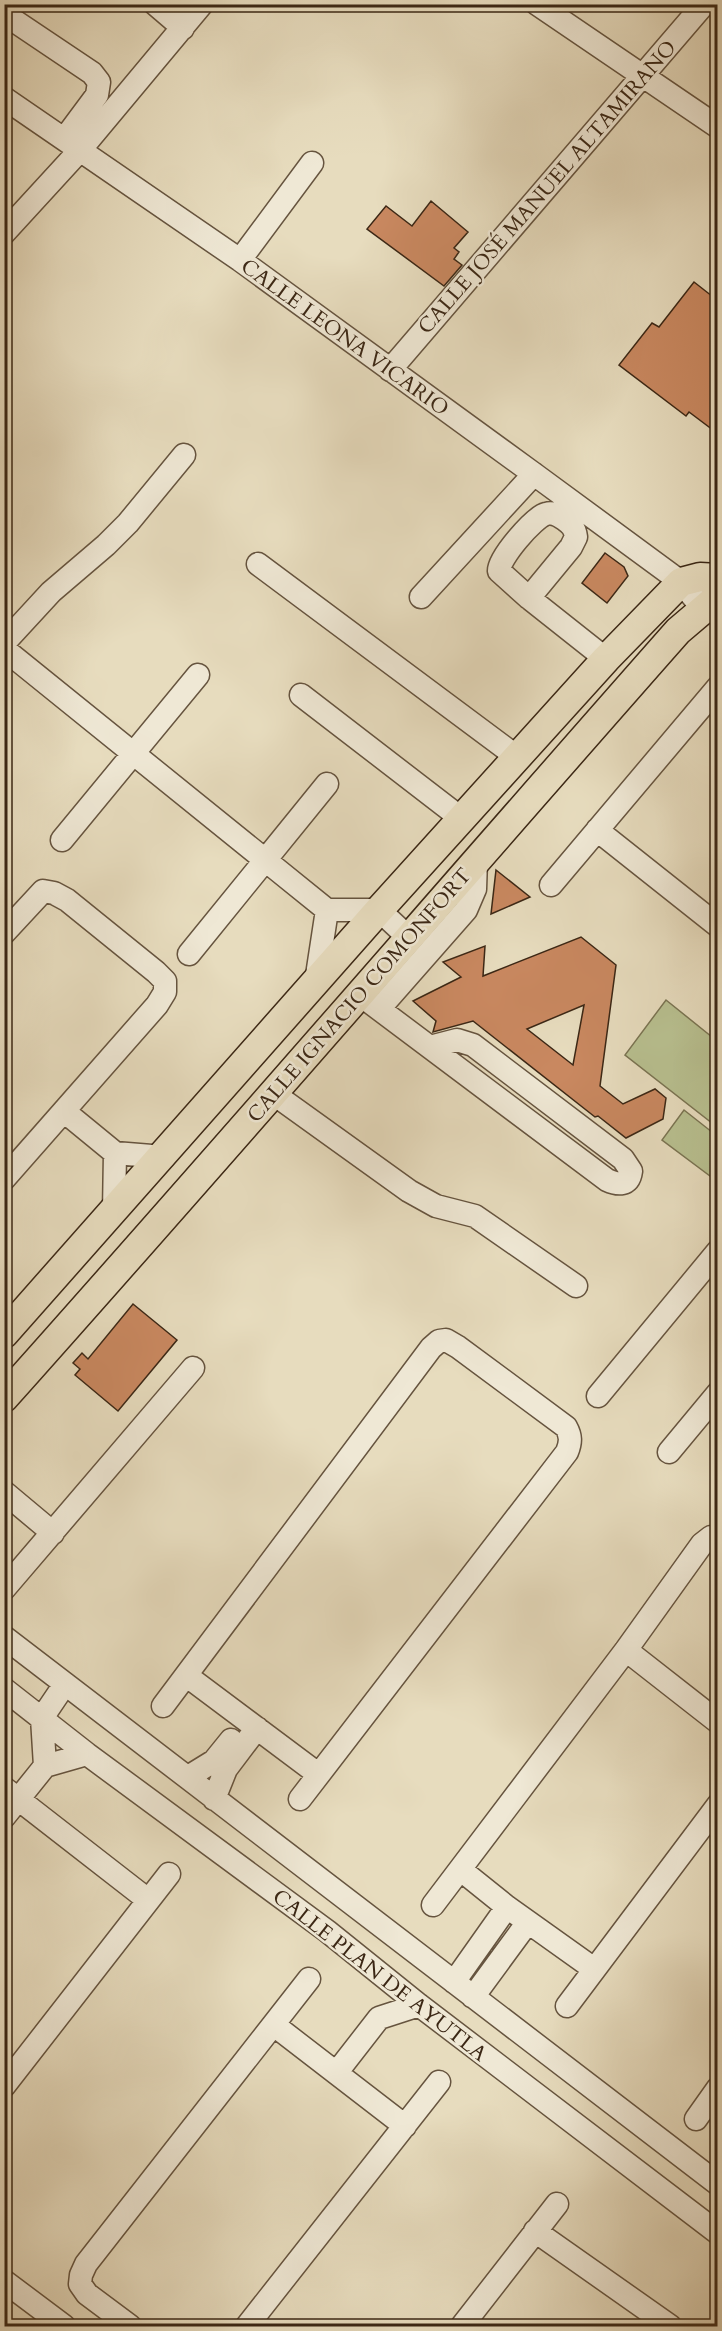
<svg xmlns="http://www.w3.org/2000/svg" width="722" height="2331" font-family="Cardo,serif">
  <rect width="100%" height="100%" fill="#e7dcbe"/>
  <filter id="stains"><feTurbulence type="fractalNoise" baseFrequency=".00333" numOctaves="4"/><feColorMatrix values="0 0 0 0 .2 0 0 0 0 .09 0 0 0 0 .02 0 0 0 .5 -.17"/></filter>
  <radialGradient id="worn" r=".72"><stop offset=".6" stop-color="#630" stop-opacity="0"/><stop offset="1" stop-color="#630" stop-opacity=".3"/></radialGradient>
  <path fill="#b8c090" stroke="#7a7452" stroke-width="1.5" d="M666,1000l51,41v86l-92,-72z
    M684,1110l33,26v31l-7,9 -48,-36z"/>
  <path fill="#c98860" stroke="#3b2715" stroke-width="1.5" fill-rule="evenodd" d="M431,201l37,31 -14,16 5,4 -5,7 8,6 -18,21 -77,-57 19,-23 26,20z
    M694,282l23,18v133l-28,-21 -3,4 -67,-51 33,-42 7,4z
    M605,553l19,14 4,9 -21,27 -25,-20z
    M496,870l34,27 -39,17z
    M581,937l35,28 -16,121 23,18 32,-15 11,9 -3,21 -37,19 -28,-22 -3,1 -122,-96 -40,11 3,-11 -23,-20 48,-24 -18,-15 42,-16 -2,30zM584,1005l-11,60 -46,-36z
    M133,1304l44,36 -59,71 -43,-36 5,-6 -7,-6 9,-10 6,6z"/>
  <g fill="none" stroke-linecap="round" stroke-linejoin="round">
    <defs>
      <path id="minor" d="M155,4l28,24
        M537,4l181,123
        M4,14l88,59 7,9 -2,13 -32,43
        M4,98l236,162 294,214 147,108 23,28
        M4,233l77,-84 121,-145
        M240,260l72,-97
        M390,370l314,-366
        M258,564l259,193
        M421,597l113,-123
        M529,598l42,-51 5,-10c-1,-9 -5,-13 -12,-18 -6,-4 -11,-7 -18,-5 -12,3 -48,45 -47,57l30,27 77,61
        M4,643l47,-51 55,-47 22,-22 56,-68
        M4,649l323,261h52l29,27
        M301,695l161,124
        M597,830l121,96
        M62,840l136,-165
        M551,885l167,-198
        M4,933l39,-42 11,2 13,7 89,72 9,9v11l-8,13 -153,174
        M189,954l138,-170
        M316,982l11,-72
        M359,994l248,186c11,5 22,6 24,-9l-8,-12 -150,-114 -16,-5 -27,7
        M379,1009l87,-99 9,-21 1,-29
        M274,1094l135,97 27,15 39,10 101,70
        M65,1112l50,41 49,4
        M114,1211l1,-58
        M598,1396l120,-145
        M669,1452l49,-59
        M4,1492l49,41
        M4,1589l189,-221
        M4,1637l714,547
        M626,1650l92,72
        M187,1676l131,98
        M4,1689l83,65 240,177 92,74 299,228
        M163,1706l268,-358 8,-7 7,-1 12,7 108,80c5,9 5,15 1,25l-267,347
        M45,1766l-3,-48 23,-34
        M188,1777l26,-16 17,-21
        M4,1788l144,112
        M214,1799l12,-30 31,-41
        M4,1817l41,-51 42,-12
        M461,1870l46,37 87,62
        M433,1905l193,-255 76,-106 9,-7h7
        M454,1982l53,-75
        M473,1997l55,-75
        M567,2006l151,-201
        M274,2025l131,101
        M337,2072l42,-54 40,-13
        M4,2086l165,-212
        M696,2119l22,-31
        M535,2231l135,95
        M4,2281l60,45
        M130,2326l-43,-32 -7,-10 1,-9 5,-11 223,-285
        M247,2326l192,-244
        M462,2326l95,-122"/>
      <path id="major" d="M4,1334l375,-424 227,-251 75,-77 19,-5 18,1
        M4,1398c227,-254 449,-512 674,-767l40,-34"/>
    </defs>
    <use href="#minor" stroke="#66543f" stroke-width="25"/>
    <use href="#major" stroke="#3b2715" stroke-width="31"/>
    <use href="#minor" stroke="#efe8d5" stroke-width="22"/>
    <use href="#major" stroke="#e7dcbe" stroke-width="28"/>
  </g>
  <g text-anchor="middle" stroke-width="5" stroke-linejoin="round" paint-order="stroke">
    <g font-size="21" fill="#3b2715" stroke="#efe8d5">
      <text transform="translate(547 187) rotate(-49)" y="7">CALLE JOSÉ MANUEL ALTAMIRANO</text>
      <text transform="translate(345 337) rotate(36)" y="7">CALLE LEONA VICARIO</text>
      <text transform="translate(359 995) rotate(-49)" y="7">CALLE IGNACIO COMONFORT</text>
      <text transform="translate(380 1975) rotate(38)" y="7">CALLE PLAN DE AYUTLA</text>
    </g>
  </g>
  <rect width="722" height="2331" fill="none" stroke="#e7dcbe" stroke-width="24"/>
  <rect x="6" y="6" width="710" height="2319" fill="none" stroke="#3b2715" stroke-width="3"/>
  <rect x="12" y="12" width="698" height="2307" fill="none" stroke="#3b2715" stroke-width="1.5"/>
  <rect width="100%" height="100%" filter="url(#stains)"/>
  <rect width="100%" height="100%" fill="url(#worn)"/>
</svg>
